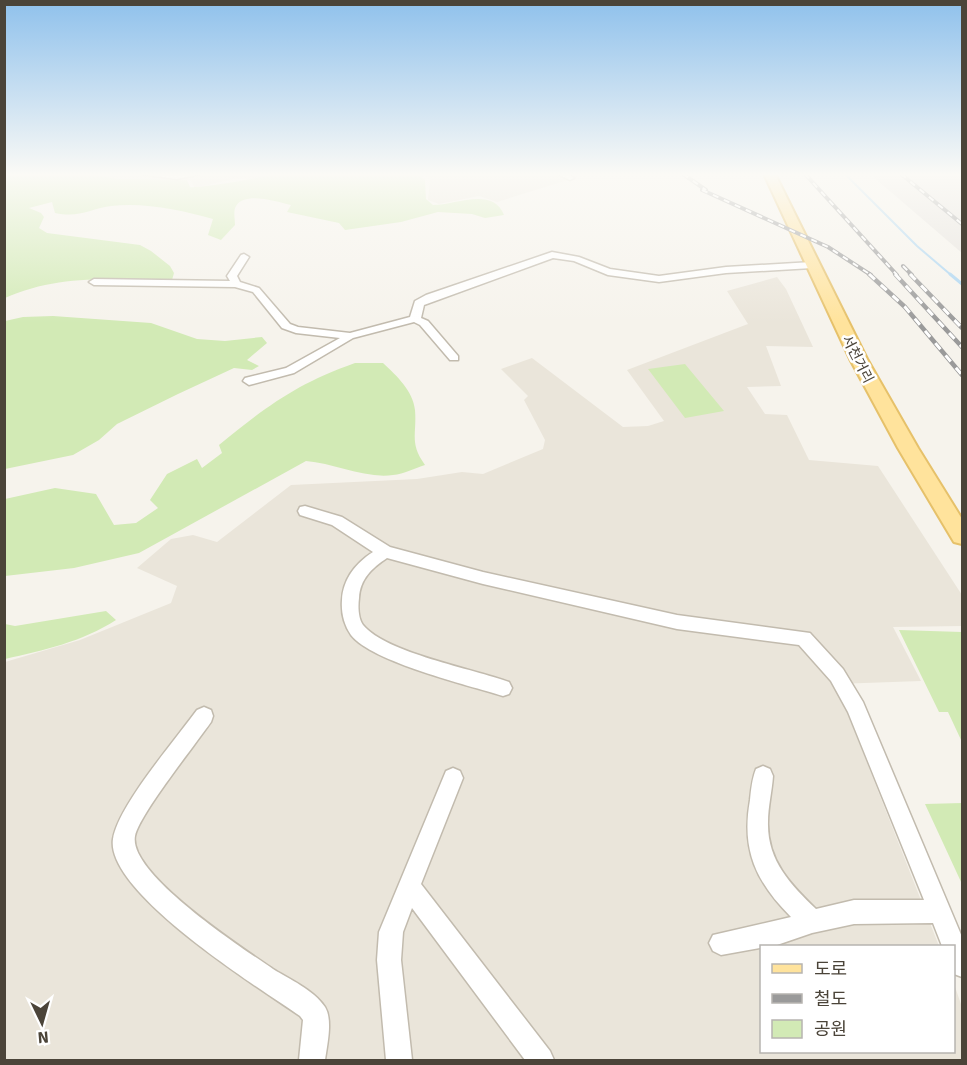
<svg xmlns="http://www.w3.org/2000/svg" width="967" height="1065" font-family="Signika,'Noto Sans KR',sans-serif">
  <rect width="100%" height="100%" fill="#f6f3ec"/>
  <path fill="#eae5da" d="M97,174h173l-8,4h-25l-42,10 -5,-8 -73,-1z
    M427,174h160l-90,28 -18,-6 -40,8 -11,-4 2,-20z
    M777,277l9,12 27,58 -47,-1 15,40 -34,1 18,27 22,1 22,45 69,6 84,129v31l-69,1 28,54 -85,3 103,262h-177v106h192v-68l8,23v53h-957v-398l75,-22 91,-37 6,-17 -40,-18 34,-29 22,-4 24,7 74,-57 126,-6 45,-7 21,2 60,-25 2,-9 -21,-40 4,-4 -27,-27 31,-11 91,69 25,-1 16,-5 -37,-51 121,-46 -21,-33z"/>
  <path fill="#e6e2dd" d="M870,174h92v79z"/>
  <path fill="#d2eab5" d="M4,174h88l26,5 69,1 3,7c7,2 77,-10 83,-13h144l8,6 1,19 7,6c22,0 60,-19 71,10l-19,3 -13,-4 -34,-2 -37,10 -56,8 -6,-7 -52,-11 4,-7c-13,-3 -46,-14 -55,1 -3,5 -1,13 -1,19l-14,15 -13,-5 5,-16c-32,-9 -69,-17 -102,-13 -22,3 -31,12 -56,7l-3,-11 -23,6 12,5 3,4 -5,11 8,5 93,12 11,6 19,15 4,7 -2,7c-56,-1 -115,-6 -167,18z
    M53,316l98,7 46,16 28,2 37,-4 5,6 -20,17 12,6 -7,4 -18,-2 -56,26 -61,30 -18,16 -26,15 -68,14v-148l18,-4z
    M355,363h28c14,13 30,28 32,47 2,24 -6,33 10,55 -10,3 -21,9 -32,10 -28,4 -59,-12 -87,-14l-167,92 -65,15 -69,8v-77l50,-11 41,6 18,31 22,-2 22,-15 -8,-8 17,-26 30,-15 5,9 20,-15 -3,-8c48,-39 77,-61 136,-82z
    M685,364l39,47 -39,7 -37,-49z
    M106,611l10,9c-34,22 -72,30 -111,39v-35l10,2z
    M899,630l63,2v110l-14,-30h-9z
    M962,803v81l-37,-80z"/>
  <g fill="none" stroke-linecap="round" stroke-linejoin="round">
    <path stroke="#a9d4f2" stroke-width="2" d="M845,174l72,72 34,29"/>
    <path stroke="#a9d4f2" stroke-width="3" d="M950,274l12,10"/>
    <defs>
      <path id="minor" d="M141,174h59l-23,5z
        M557,174h9l8,4 -4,2z
        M552,252l27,5 31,12 49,7 67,-9 86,-5 5,3 -5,3 -86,5 -67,9 -51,-7 -34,-14 -21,-3 -129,47 -3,13 7,3 30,35v4h-8l-30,-35 -6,-3 -61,16 -59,35 -45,12 -6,-4 2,-3 41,-10 54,-30 -44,-5 -14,-5 -29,-36 -18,-5 -141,-2 -5,-3 5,-3 136,2 -3,-5 14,-21 3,-1 5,3 -12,19 3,6 19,6 31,36 8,3 52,6 60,-16 5,-16 11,-6z
        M305,506l37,11 48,30 93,25 194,43 133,18 33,36 20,33 99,235v40l-8,-3v-28h-12l-9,-23 -79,1 -42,9 -35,12 -56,10 -8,-4 -4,-8 4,-8 78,-18c-35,-35 -50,-67 -41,-117 1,-10 2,-21 6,-31l7,-3 7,3 3,7c-1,15 -5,31 -5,46 -1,38 22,62 48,87l38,-9h70l-76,-188 -17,-31 -32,-36 -122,-16 -194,-45 -96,-26c-15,10 -27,21 -28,40 -1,8 -1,20 4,27 23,28 111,44 146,57l3,6 -3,6 -6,2c-35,-11 -131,-34 -152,-61 -7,-10 -10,-23 -9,-35 1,-21 14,-37 31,-48l-41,-27 -32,-10 -2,-4 2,-4z
        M204,707l7,3 2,6 -2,6c-16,23 -72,93 -76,114 -7,38 109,113 138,133 16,10 41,21 52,38 8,13 2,38 0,53h-26l4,-40 -3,-4c-41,-28 -195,-124 -187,-177 5,-33 63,-100 84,-129z
        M453,768l7,3 3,7 -42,106 129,167 4,9h-29l-113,-152 -9,24 -2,28 11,100h-26l-9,-100 2,-28 67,-161z"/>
      <path id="primary" d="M764,174h11l92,185 51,89 44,71v25l-8,-2 -56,-94 -48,-89z"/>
    </defs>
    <use href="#minor" stroke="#c2bbae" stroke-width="3"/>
    <use href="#primary" stroke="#e6c16a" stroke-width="4"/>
    <use href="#minor" fill="#fff" fill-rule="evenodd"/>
    <use href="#primary" fill="#ffe39c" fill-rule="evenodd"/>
    <defs>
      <path id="rail-far1" d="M683,174l23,16
        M805,174l92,101
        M901,174l61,50
        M702,190l126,57 43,28
        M903,266l9,9"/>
      <path id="rail" d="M869,274l36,33 57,68
        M895,274l67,73
        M910,274l52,54"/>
    </defs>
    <use href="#rail-far1" stroke="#9a9a9a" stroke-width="4"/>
    <use href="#rail" stroke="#9a9a9a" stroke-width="4.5"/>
    <use href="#rail-far1" stroke="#fff" stroke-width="2" stroke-dasharray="6" stroke-linecap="butt"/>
    <use href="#rail" stroke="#fff" stroke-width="3" stroke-dasharray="8" stroke-linecap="butt"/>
  </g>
  <linearGradient id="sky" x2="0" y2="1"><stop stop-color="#8fc1ec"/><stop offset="0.54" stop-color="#fbfaf6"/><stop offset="1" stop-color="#fbfaf6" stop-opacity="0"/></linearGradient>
  <rect width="967" height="323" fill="url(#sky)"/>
  <g text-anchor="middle" stroke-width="5" stroke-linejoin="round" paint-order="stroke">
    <g font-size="14" fill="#4b4439" stroke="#fff">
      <text transform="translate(858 359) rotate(63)" y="5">서천거리</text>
    </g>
  </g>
  <rect width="967" height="1065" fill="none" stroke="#4b4439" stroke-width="12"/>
  <rect x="760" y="945" width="195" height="108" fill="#ffffff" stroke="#b7b4b0" stroke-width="1.5"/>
  <rect x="772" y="964" width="30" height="9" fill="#ffe39c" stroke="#b7b4b0" stroke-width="1.5"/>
  <text x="814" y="975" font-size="18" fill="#4b4439">도로</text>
  <rect x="772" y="994" width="30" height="9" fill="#9a9a9a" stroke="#b7b4b0" stroke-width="1.5"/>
  <text x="814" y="1005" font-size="18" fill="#4b4439">철도</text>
  <rect x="772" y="1020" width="30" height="18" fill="#d2eab5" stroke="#b7b4b0" stroke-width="1.5"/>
  <text x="814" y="1035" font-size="18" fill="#4b4439">공원</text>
  <g transform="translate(42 1023) rotate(175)" stroke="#ffffff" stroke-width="4.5" paint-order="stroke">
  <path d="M0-4.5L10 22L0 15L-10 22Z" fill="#4b4439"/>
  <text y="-9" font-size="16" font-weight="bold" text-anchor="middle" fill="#4b4439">N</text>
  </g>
</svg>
